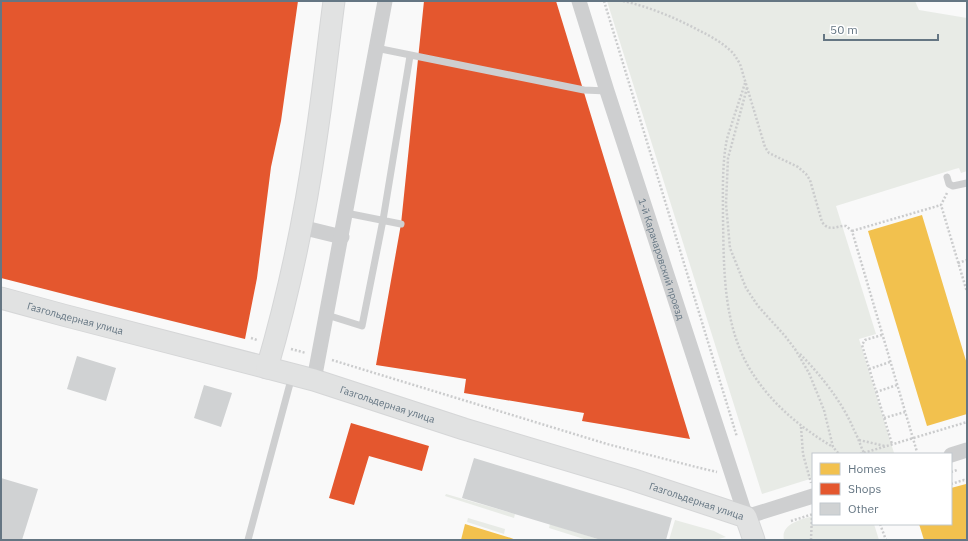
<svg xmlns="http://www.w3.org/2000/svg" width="968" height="541" font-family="'IBM Plex Sans',sans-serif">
  <rect width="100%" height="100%" fill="#f9f9f9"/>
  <path fill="#e8ebe6" d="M607,1h308l4,9 48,8v153l-6,2 -2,-5 -4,1 -119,37 40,128 -17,5 35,114 -3,1h-78v24l-51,16z
    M446,494l69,20 -1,4 -69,-22z
    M813,516v8h61l5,16h-95c-4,-16 18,-21 29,-24z
    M468,518l37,11 -1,5 -37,-12z
    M675,520l39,11 12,6 -11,3h-46z
    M550,524l51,16h-14l-38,-12z"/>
  <path fill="#f2c14e" d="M922,215l45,149v50l-40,12 -59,-195z
    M966,484l1,4v52h-43l-5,-16h32v-36z
    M465,524l46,14 5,2h-55z"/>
  <path fill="#e4572e" d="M1,1h297l-17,120 -10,46 -14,111 -12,61 -138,-34 -106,-27z
    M424,1h132l134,438 -108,-18 2,-8 -120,-20 2,-14 -90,-14 25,-141z
    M351,423l78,23 -7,25 -53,-15 -15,49 -25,-7z"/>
  <path fill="#d0d2d3" d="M77,356l39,12 -10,33 -39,-12z
    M204,385l28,8 -11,34 -27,-9z
    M474,458l198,60 -6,22h-65l-139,-42z
    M1,478l37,11 -16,51h-21z"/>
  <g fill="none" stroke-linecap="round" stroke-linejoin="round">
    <defs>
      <g id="secondary">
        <path id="s2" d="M1,298l62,17 251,65 150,49 167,50 115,38 8,23"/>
        <path d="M267,368c22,-75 38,-152 49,-229 7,-46 12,-92 18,-138"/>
      </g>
    </defs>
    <use href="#secondary" stroke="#d5d6d7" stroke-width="23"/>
    <path stroke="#cbcccd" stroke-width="2.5" stroke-dasharray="2 2" stroke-linecap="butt" d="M604,1l133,436
      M623,1c27,6 53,17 77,30 11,5 22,12 31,20 4,4 6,8 9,13l25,83 4,6 29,14 8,7 4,6 12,42c8,11 15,3 24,4l6,5 65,221
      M745,83c-4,13 -9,27 -13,40 -2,7 -5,14 -6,21 -4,24 -3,50 -3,75 1,54 0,112 32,158 20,30 48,52 78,70
      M747,88l-19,70 -2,46 4,44 16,40 12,18 27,30 10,13 14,24 15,37 9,37 6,7
      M947,193l-6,12 26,87
      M852,231l89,-26
      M958,263l9,-3
      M882,335l-17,5 -3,5 30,99
      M251,338l6,2
      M291,349l15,4
      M800,354c20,20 43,49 54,76 4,7 6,15 10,23
      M332,360l275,84 89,23 21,5
      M869,369l21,-7
      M876,392l21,-7
      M884,418l21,-6
      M801,427l2,27 8,29
      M859,440l26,6
      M860,454l107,-32
      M951,472l6,-2
      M951,484l13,-4 3,1
      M791,521l22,-7
      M880,524l6,16
      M811,540l1,-26"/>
    <path stroke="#cecfd0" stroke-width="7" d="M376,48l208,42 23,1
      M947,177l2,7 4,2 14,-3
      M346,213l55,11
      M327,315l35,11 21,-106 27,-164
      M248,540l44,-164"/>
    <g stroke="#cecfd0" stroke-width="15">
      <path id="s1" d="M579,1l28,90 139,426 67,-21"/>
      <path d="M301,227l41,10"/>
      <path d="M314,380l71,-379"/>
      <path d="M951,455l16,-5"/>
    </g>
    <use href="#secondary" stroke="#e1e2e2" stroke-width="21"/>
  </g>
  <g text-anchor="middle" stroke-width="4" stroke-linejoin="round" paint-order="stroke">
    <g font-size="10" fill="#657683" stroke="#fff">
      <text dy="4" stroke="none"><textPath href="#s1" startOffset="271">1-й Карачаровский проезд</textPath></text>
      <text dy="4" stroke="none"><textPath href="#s2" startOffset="77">Газгольдерная улица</textPath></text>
      <text dy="4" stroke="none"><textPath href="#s2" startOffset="401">Газгольдерная улица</textPath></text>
      <text dy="4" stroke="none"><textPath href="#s2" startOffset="725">Газгольдерная улица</textPath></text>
    </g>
  </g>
  <rect width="968" height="541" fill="none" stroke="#657683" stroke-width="4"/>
  <rect x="812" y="453" width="140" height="72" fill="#ffffff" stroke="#c1c8cd"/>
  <rect x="820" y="463" width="20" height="12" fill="#f2c14e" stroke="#c1c8cd"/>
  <text x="848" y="473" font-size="12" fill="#657683">Homes</text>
  <rect x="820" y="483" width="20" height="12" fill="#e4572e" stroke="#c1c8cd"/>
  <text x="848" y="493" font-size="12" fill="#657683">Shops</text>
  <rect x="820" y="503" width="20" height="12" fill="#d0d2d3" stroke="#c1c8cd"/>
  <text x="848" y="513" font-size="12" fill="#657683">Other</text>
  <path d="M824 34v6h114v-6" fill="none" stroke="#657683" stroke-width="2"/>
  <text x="830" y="34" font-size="12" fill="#657683" stroke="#ffffff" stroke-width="3" paint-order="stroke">50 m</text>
</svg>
